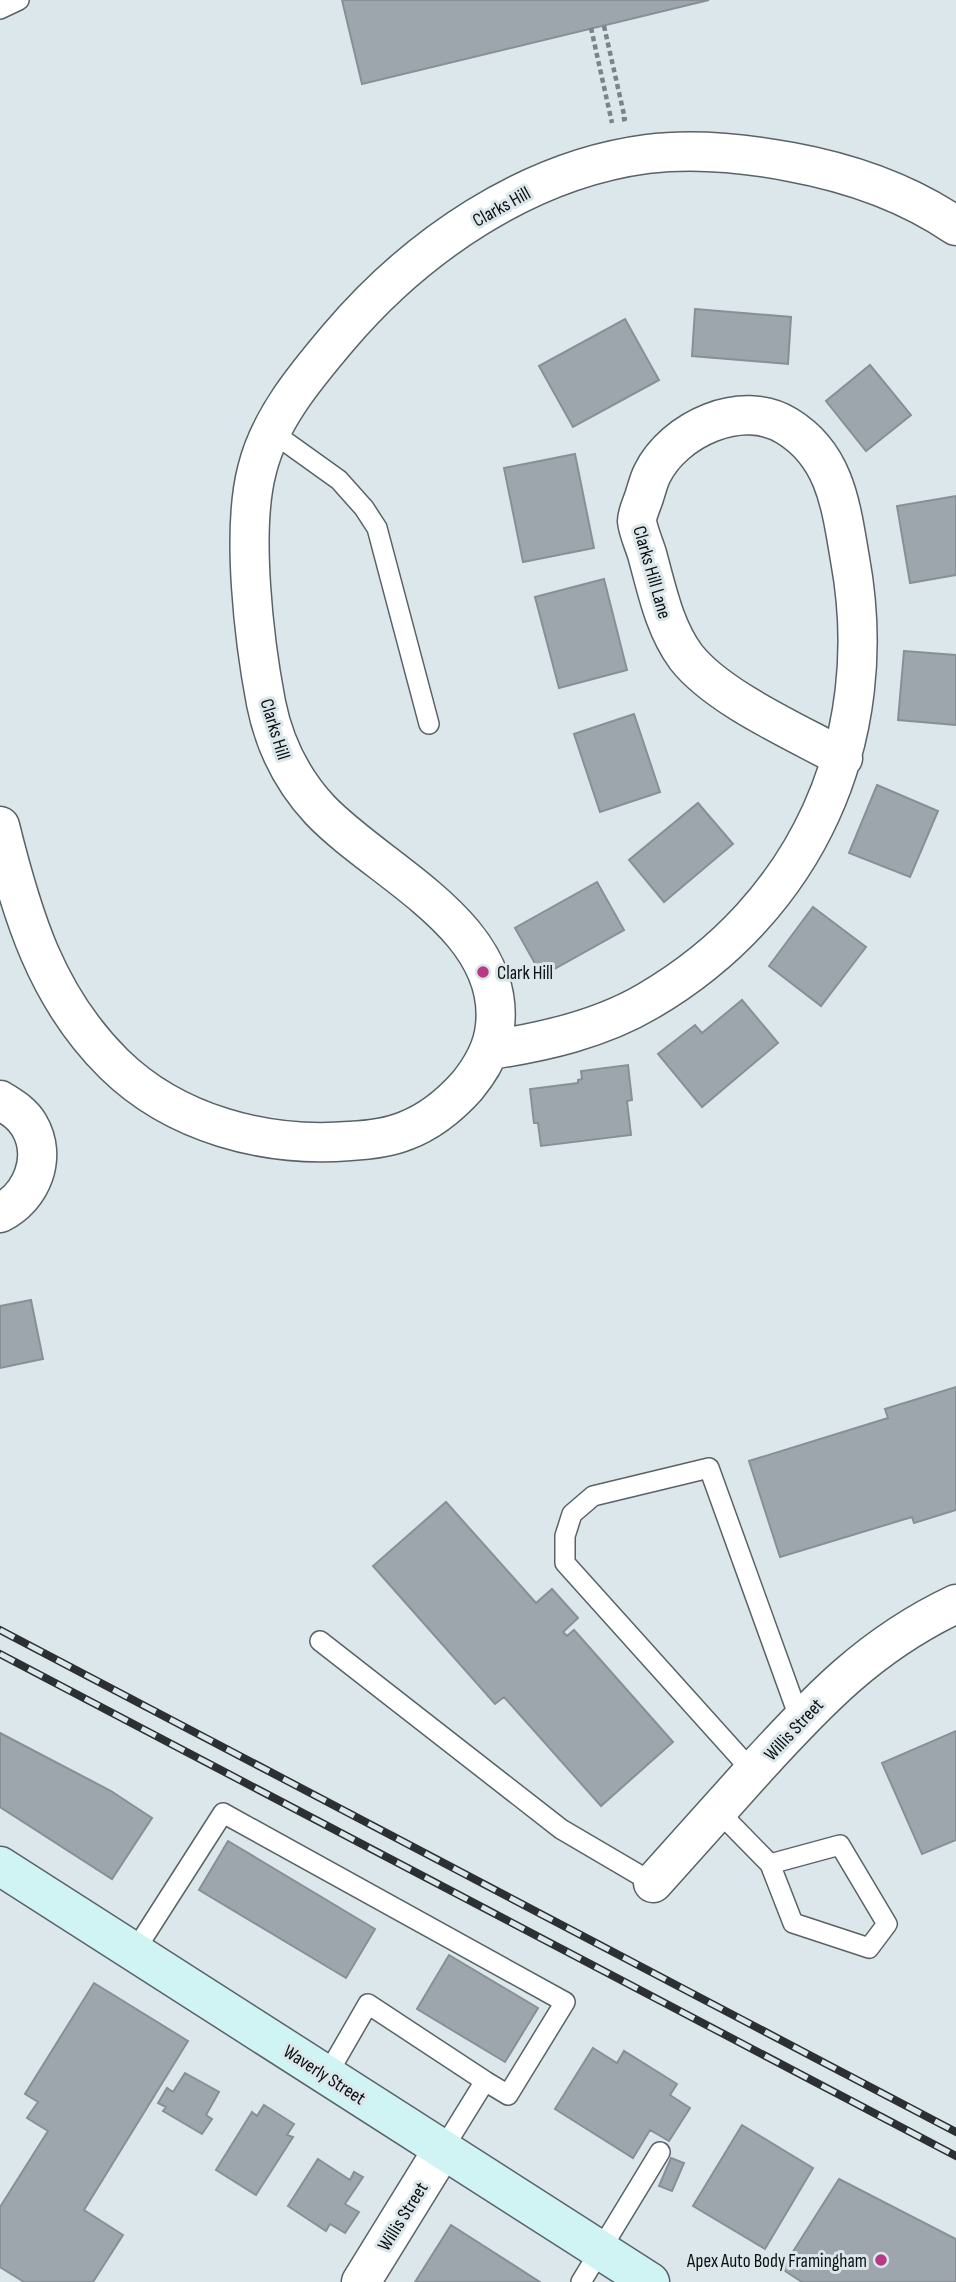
<svg xmlns="http://www.w3.org/2000/svg" width="956" height="2282" font-family="'Sofia Sans Condensed',sans-serif">
  <rect width="100%" height="100%" fill="#dbe7eb"/>
  <path fill="#9ea6ad" stroke="#888f96" stroke-width="2" d="M342,0h367l-347,84z
    M695,309l96,8 -3,47 -96,-8z
    M625,319l34,61 -86,47 -34,-61z
    M870,365l41,50 -45,36 -40,-50z
    M575,454l19,94 -71,14 -19,-94z
    M956,496v79l-46,8 -13,-77z
    M604,579l23,91 -68,18 -24,-91z
    M904,651l52,4v70l-58,-5z
    M634,714l26,78 -60,20 -26,-78z
    M877,785l61,26 -28,66 -61,-24z
    M698,803l35,41 -69,58 -35,-42z
    M597,882l27,48 -82,46 -27,-48z
    M813,907l53,40 -45,59 -52,-40z
    M742,1000l36,43 -76,64 -44,-53 37,-29 7,8z
    M628,1065l4,35 -5,1 4,34 -90,11 -3,-23h-4l-4,-34 48,-6v-3l4,-1 -1,-8z
    M31,1300l12,59 -43,9v-62z
    M956,1387v123l-42,13 -2,-6 -132,40 -31,-96 139,-43 -3,-9z
    M446,1502l90,101 16,-14 26,29 -15,14 4,4 7,-6 99,112 -72,64 -97,-109 -9,7 -122,-138z
    M956,1731v109l-34,14 -40,-91z
    M0,1733l111,58 41,27 -40,61 -112,-72z
    M228,1841l147,88 -29,49 -147,-88z
    M449,1955l89,53 -33,54 -88,-53z
    M94,1983l94,58 -104,169 39,25 -30,47h-69l-24,-15v-60l48,-76 -21,-13 11,-16 -13,-8z
    M593,2048l24,15 7,-12 53,33 -7,11 20,13 -21,33 -19,-11 -17,28 -78,-49z
    M185,2073l34,19 -13,23 6,4 -10,15 -39,-23 3,-4 -8,-4 9,-15 6,4z
    M264,2105l30,19 -7,11 6,2 -37,58 -40,-25 36,-58 5,4z
    M742,2125l71,43 -48,81 -72,-43z
    M671,2158l13,5 -12,28 -13,-5z
    M318,2159l32,21 4,-8 9,5 -18,27 14,8 -14,21 -15,-9 -4,7 -38,-25z
    M839,2179l117,60v43h-154l-20,-13z
    M451,2225l89,57h-125z"/>
  <g fill="none" stroke-linecap="round" stroke-linejoin="round">
    <defs>
      <path id="lane" d="M0,9l19,-9
        M272,432l67,48 25,28 13,20 52,196
        M320,1641l241,188 92,54
        M753,1772l-188,-209v-27l7,-22 21,-18 116,-28 91,252
        M718,1811l52,53 23,59 76,25 18,-24 -47,-79 -70,19
        M134,1952l89,-139 342,189 -57,93 -23,-14 -42,68
        M327,2075l41,-71 117,77
        M581,2282l79,-130"/>
      <path id="street" d="M0,826c22,89 46,171 114,238 61,60 152,84 236,77 18,-1 38,-3 55,-10 24,-9 45,-26 62,-45 14,-17 26,-37 28,-60 11,-100 -116,-154 -175,-216 -28,-30 -46,-67 -54,-107 -12,-63 -25,-172 -9,-233 12,-50 48,-93 81,-132 77,-91 188,-168 309,-184 48,-6 97,-1 144,8 60,11 115,30 165,64
        M490,1050c54,-8 111,-21 158,-49 159,-93 235,-262 202,-442 -9,-52 -14,-103 -63,-133 -45,-28 -113,3 -135,48 -3,6 -5,14 -7,20 -2,8 -8,19 -8,27 1,10 7,23 10,33 10,36 17,73 39,103 32,41 110,75 157,101
        M0,1100c11,7 22,13 29,25 19,32 3,72 -29,88
        M653,1883c34,-38 69,-77 103,-115 62,-68 115,-124 200,-164
        M361,2282l82,-133"/>
      <path id="secondary" d="M0,1866l650,416"/>
    </defs>
    <use href="#lane" stroke="#596367" stroke-width="22"/>
    <use href="#street" stroke="#596367" stroke-width="41"/>
    <use href="#secondary" stroke="#596367" stroke-width="41"/>
    <path stroke="#7b8386" stroke-width="4.5" stroke-dasharray="5 3.5" stroke-linecap="butt" d="M604,26l21,93 -6,1
      M591,28l21,95"/>
    <use href="#lane" stroke="#fff" stroke-width="19"/>
    <use href="#street" stroke="#fff" stroke-width="38"/>
    <use href="#secondary" stroke="#d0f4f4" stroke-width="38"/>
    <defs>
      <path id="rail" d="M0,1630l956,502
        M0,1654l956,502"/>
    </defs>
    <use href="#rail" stroke="#2c3033" stroke-width="8"/>
    <use href="#rail" stroke="#dbe7eb" stroke-width="5" stroke-dasharray="16" stroke-linecap="butt"/>
  </g>
  <g fill="#b93985" stroke="#dbe7eb" stroke-width="2.5">
    <circle cx="483" cy="972" r="7"/>
    <circle cx="881" cy="2260" r="7"/>
  </g>
  <g text-anchor="middle" stroke-width="6" stroke-linejoin="round" paint-order="stroke">
    <g font-size="19" fill="#0d1012" stroke="#dbe7eb">
      <text transform="translate(501 206) rotate(-29)" y="7">Clarks Hill</text>
      <text transform="translate(653 572) rotate(74)" y="7">Clarks Hill Lane</text>
      <text transform="translate(276 729) rotate(73)" y="7">Clarks Hill</text>
      <text transform="translate(793 1729) rotate(-47)" y="7">Willis Street</text>
      <text transform="translate(325 2074) rotate(33)" y="7">Waverly Street</text>
      <text transform="translate(402 2216) rotate(-58)" y="7">Willis Street</text>
    </g>
    <g font-size="19" fill="#0d1012" stroke="#dbe7eb" text-anchor="start">
      <text x="497" y="979">Clark Hill</text>
      <text x="867" y="2267" text-anchor="end">Apex Auto Body Framingham</text>
    </g>
  </g>
</svg>
